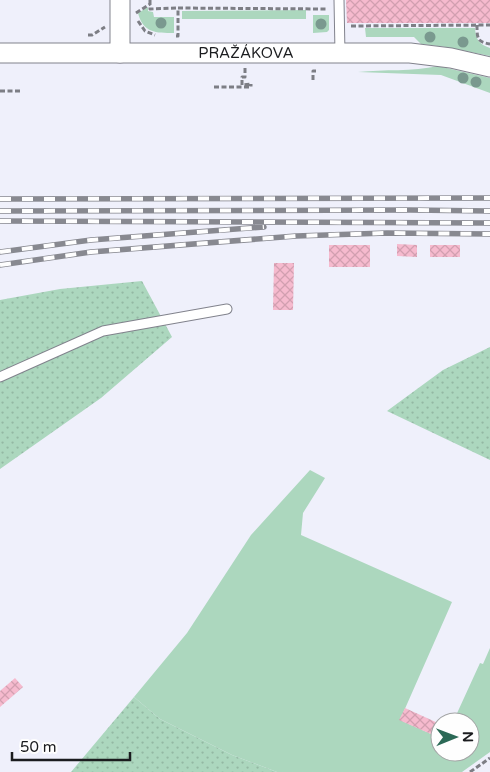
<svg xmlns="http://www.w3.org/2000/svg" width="490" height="772" font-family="'Varela Round',sans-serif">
  <defs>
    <pattern id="garden-dots" width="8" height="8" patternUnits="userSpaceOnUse" patternTransform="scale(1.25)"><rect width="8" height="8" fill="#acd7be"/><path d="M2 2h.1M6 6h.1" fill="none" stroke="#93b8a3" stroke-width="1.8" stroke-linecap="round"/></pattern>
    <pattern id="building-cross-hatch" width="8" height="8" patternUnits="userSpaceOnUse" patternTransform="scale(1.25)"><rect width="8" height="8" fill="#f6bace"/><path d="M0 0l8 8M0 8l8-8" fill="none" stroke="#d29fb0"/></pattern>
  </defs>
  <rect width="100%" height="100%" fill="#eff0fb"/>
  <path fill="#acd7be" d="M148,7v4l5,1 1,5h20v16c-18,0 -31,0 -36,-20z
    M306,10v9h-124v-8z
    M313,15h16v15l-2,2 -14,1z
    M365,28h110c1,12 4,16 15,20v8l-44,-9 -25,-3 -7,-7h-48z
    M438,66l52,12v15l-49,-18 -83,-3c27,-3 54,0 80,-6z
    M310,470l15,8 -22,35 -2,22 151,67 -52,118 40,18v14h30v-30h-17l27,-59 3,1 7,-16v104l-28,20h-185l-45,-17 -72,-36 -26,-22 53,-64 64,-98z"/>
  <path fill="url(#garden-dots)" d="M142,281l30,56 -71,61 -101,71v-169l60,-11z
    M490,347v113l-103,-49 56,-41z
    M134,697l26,22 72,36 45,17h-206z"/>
  <path fill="url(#building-cross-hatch)" d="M346,0h144v23h-143z
    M397,244l20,1v12l-20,-1z
    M329,245h41v22h-41z
    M430,245h30v12h-30z
    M274,263h20l-1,47h-20z
    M15,678l8,9 -23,20v-16z
    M405,708l35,16v14l-41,-18z"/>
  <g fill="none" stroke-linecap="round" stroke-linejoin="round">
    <defs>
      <path id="lane" d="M339,0l1,53
        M0,377l103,-46 124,-22"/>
      <g id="street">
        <path d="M120,0v53"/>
        <path id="s1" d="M0,53h410l41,5 39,9"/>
      </g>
    </defs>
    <use href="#lane" stroke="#81828c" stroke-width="11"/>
    <use href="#street" stroke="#81828c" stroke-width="21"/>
    <path stroke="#7d7e85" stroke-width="3" stroke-dasharray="5 2.5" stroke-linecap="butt" d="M150,0v9l28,-1
      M136,13l14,-9
      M138,21l7,10 10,4
      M477,25c0,13 0,17 13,19
      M351,26l139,-1
      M88,35h4l13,-8
      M176,36h2v-28l150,1
      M245,68v9h-3v8l9,-1
      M313,80v-9h3
      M214,87h37v-3
      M0,91h20l-1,-2
      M470,772l20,-14"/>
    <use href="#lane" stroke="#fff" stroke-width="9"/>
    <use href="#street" stroke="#fff" stroke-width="19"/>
    <defs>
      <path id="rail" d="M0,199l490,-1
        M0,211l410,-1 80,1
        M0,221l490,2
        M0,252l91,-12 173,-13
        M0,265l91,-13 205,-16 91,-3 103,1"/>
    </defs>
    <use href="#rail" stroke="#888990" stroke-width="5.5"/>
    <use href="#rail" stroke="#fefefe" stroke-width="4" stroke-dasharray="11" stroke-linecap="butt"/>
  </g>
  <g fill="#7a998f">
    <circle cx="161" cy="23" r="5.5"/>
    <circle cx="321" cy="24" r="5.5"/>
    <circle cx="430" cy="37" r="5.5"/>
    <circle cx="463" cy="42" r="5.5"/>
    <circle cx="463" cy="78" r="5.5"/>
    <circle cx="476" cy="82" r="5.5"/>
  </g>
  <g text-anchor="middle" stroke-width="5" stroke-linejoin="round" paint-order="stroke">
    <g font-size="15" fill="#1b1c1f" stroke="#fefefe">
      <text dy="5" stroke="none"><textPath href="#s1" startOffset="246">PRAŽÁKOVA</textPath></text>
    </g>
  </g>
  <g transform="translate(455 737) rotate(89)"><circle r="24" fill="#fefefe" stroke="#a3a4a5"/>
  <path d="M0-4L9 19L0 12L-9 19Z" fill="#2b6956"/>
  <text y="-8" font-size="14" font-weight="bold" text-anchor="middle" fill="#1b1c1f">N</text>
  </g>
  <path d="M12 752v8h118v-8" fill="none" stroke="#1b1c1f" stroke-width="2.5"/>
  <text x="20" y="752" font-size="15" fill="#1b1c1f" stroke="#fefefe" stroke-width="4" paint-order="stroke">50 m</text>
</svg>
